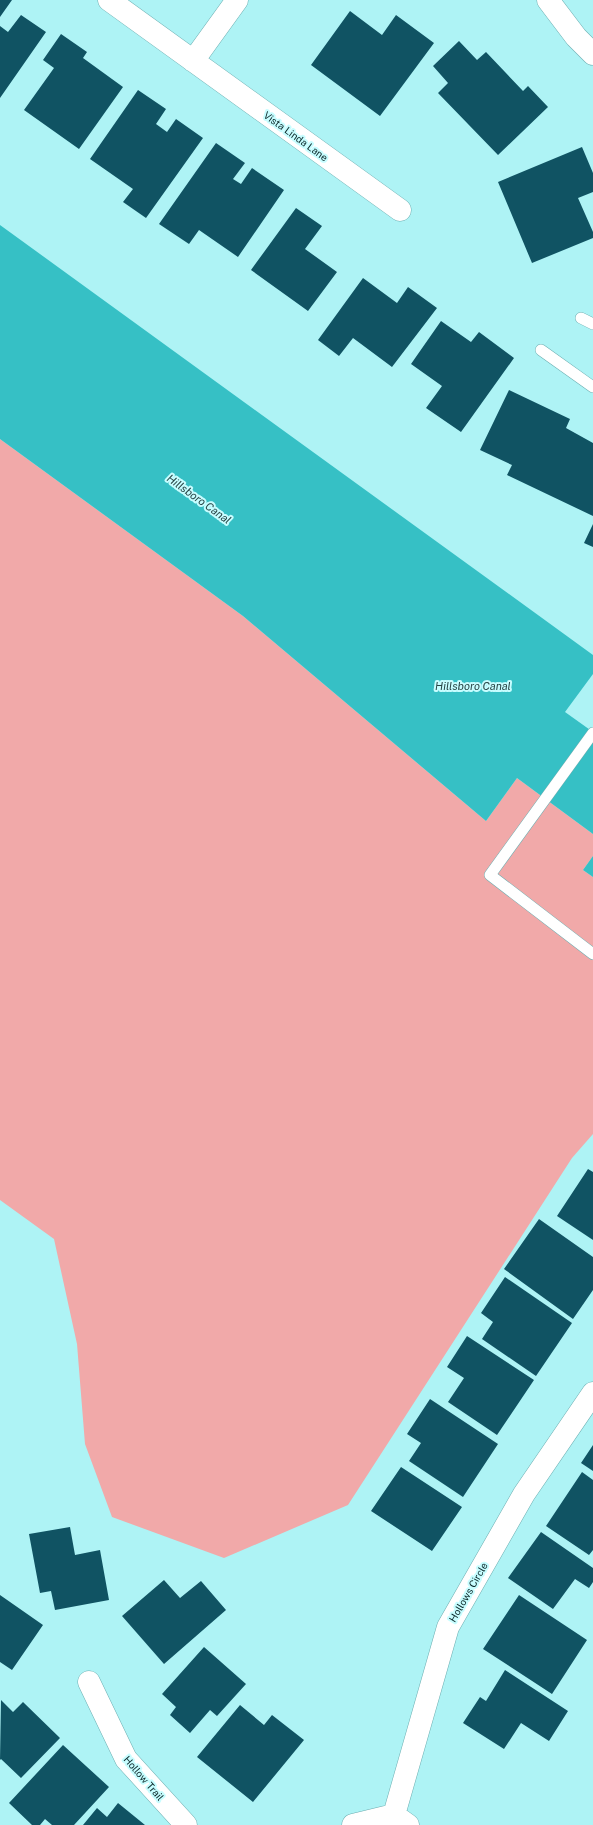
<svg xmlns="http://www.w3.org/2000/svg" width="593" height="1825" font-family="'Public Sans',sans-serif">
  <rect width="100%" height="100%" fill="#aef3f5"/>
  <path fill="#f1a9a9" d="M0,439l243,177 243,205 31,-43 76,56v22l-10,14 10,7v257l-21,24 -224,347 -124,53 -112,-41 -27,-73 -8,-100 -23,-105 -54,-39z"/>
  <path fill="#36c0c5" d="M0,225l593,430v19l-28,38 28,20v102l-76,-56 -31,43 -243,-205 -243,-177z
    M593,856v21l-10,-7z"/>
  <path fill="#105363" d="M0,0h12l-12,17z
    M350,11l32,24 14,-20 38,28 -54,73 -69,-51z
    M21,15l25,17 -46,66v-72l8,6z
    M61,34l26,18 -4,6 40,29 -44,62 -55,-39 30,-42 -11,-8z
    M459,41l18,19 9,-8 37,39 5,-5 20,21 -50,48 -60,-62 10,-10 -15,-17z
    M138,90l28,19 -10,15 11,8 9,-13 27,19 -57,80 -23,-16 10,-13 -43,-30z
    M216,143l29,20 -12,16 8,5 11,-16 32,22 -46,67 -39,-27 -10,14 -30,-20z
    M582,147l11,26v19l-15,6 15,34v6l-61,25 -34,-81z
    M296,208l26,18 -17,23 32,23 -29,39 -57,-41z
    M363,278l34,25 11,-16 29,21 -45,59 -39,-29 -14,18 -21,-16z
    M441,321l30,21 8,-10 35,26 -53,74 -35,-24 16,-22 -31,-22z
    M509,390l61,29 -4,9 27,15v73l-86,-41 5,-10 -32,-15z
    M593,524v23l-9,-4z
    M588,1169l5,3v68l-36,-24z
    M539,1219l54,38v33l-20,29 -69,-50z
    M505,1277l67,46 -36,53 -54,-37 11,-17 -12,-9z
    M467,1336l67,44 -37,55 -49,-33 16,-24 -17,-11z
    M430,1399l68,45 -35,53 -54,-36 12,-18 -14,-9z
    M593,1445v26l-12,-8z
    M401,1467l61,40 -30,44 -61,-40z
    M582,1472l11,8v70l-4,5 -43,-29z
    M70,1527l5,28 25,-5 9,50 -54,10 -4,-19 -11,2 -11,-59z
    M541,1532l52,36v14l-4,6 -14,-9 -22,30 -45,-31z
    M164,1580l16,18 21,-17 25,29 -62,54 -42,-48z
    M0,1595l43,30 -31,45 -12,-8z
    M519,1595l68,45 -35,54 -69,-45z
    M204,1647l42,37 -29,32 -7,-6 -20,23 -20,-18 6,-8 -14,-13z
    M505,1670l63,41 -19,30 -28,-18 -17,26 -41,-26 17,-26 6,4z
    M1,1700l12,12 10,-10 37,36 -39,40 -20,-19 -1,1z
    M240,1705l24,20 8,-10 32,25 -51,62 -56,-45z
    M63,1745l46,42 -35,38h-22l-7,-6 -5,6h-8l-23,-22z
    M118,1803l27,22h-62l14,-17 10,9z"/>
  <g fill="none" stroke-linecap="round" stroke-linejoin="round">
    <defs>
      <path id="service" d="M581,318l12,6
        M541,350l52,37
        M593,733l-103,142 103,79"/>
      <path id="minor" d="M109,0l291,210
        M548,0l28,37 17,17
        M193,61l44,-61
        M89,1682l37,77 60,66
        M353,1825l41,-10
        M408,1825l-14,-10 54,-188 76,-133 69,-101"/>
    </defs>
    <use href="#service" stroke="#6caeb1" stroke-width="12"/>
    <use href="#minor" stroke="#6caeb1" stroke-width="23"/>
    <use href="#service" stroke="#fff" stroke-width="11"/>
    <use href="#minor" stroke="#fff" stroke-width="22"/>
  </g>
  <g text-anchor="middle" stroke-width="4" stroke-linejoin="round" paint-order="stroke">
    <g font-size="10" fill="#092627" stroke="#c7fdff">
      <text transform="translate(296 136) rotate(36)" y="4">Vista Linda Lane</text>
      <text transform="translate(468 1592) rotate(-60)" y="4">Hollows Circle</text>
      <text transform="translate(144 1778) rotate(49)" y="4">Hollow Trail</text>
    </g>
    <g font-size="11" font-style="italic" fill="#284445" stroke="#c7fdff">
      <text transform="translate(199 499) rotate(36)" y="4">Hillsboro Canal</text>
      <text x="473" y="690">Hillsboro Canal</text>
    </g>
  </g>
</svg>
